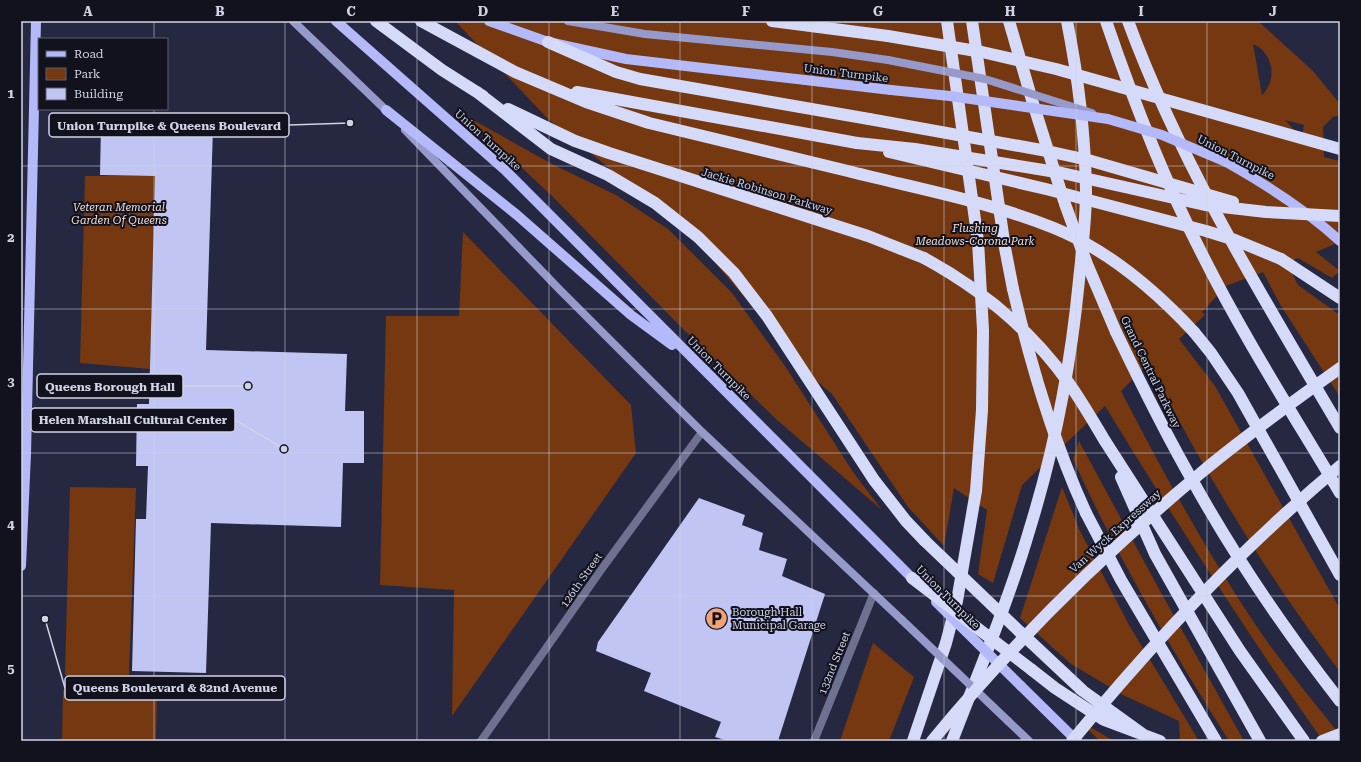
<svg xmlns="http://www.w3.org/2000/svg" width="1361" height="762" font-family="'Roboto Serif',serif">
  <rect width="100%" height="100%" fill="#262740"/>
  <path fill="#753810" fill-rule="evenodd" d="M455,21h803l55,50 27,33v11l-7,2 -10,10 1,30 16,4v81l-24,10 24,19 -8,7 -34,-20 -11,5 11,22 42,30v82l-59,-91 -18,-34 -37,14 -24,26 3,3 -26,24 36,47 125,223v63c-73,-97 -137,-201 -191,-309l-28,28c45,87 93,175 150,256 22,30 46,59 69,88v6h-17c-77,-109 -148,-221 -218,-335l-83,79 -29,98 -15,-9 9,-64 -33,-22 -10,58 -36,-39 -76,-113 -19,-16 -124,-146 -141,-113zM1253,44c20,8 25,36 9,51zM1285,120l19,5 -2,12h-1z
    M466,116l86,48 64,31 52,34 64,64 53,73 68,106 29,38 -105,-90 -95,-92 -131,-133z
    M85,176h70l-5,193 -70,-6z
    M463,232l168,173 5,48 -184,263 2,-126 -74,-5 6,-269h73z
    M1079,441l80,148 85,152h-15c-57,-91 -112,-184 -156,-282z
    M70,487l66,1 -7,187h-64z
    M1062,487l18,44 49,94 70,116h-19l-1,-20 -56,-26 -52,-31 -51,-46z
    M873,643l41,34 -25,64h-49z
    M63,690l94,2 -1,49h-94z
    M1078,720l36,21h-14z"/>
  <path fill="#c0c5f3" d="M101,124l112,4 -7,222 141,4 -2,57h19v52h-21l-2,64 -130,-4 -5,150 -74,-2 4,-152h10l2,-53h-12l1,-62h12l6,-228 -55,-1z
    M699,498l46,17 -3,10 21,8 -4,17 28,9 -5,17 43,18 -47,147h-50l-13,-4 6,-15 -77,-31 7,-18 -55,-22 2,-9z"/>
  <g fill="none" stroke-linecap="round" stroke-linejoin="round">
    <path stroke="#6e7190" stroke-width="8" d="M481,741l120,-171 101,-138
      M814,741l60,-148"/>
    <path stroke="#959acb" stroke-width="8" d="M293,21l97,93
      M568,21l77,13 187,18 56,8
      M405,130l156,161 141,141 200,188
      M1008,721l21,20"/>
    <path stroke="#b3b9f9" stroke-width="10" d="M336,21l169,149 407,408
      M489,21l59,21 78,17 265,31
      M386,110l131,105 114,100 41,30
      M1226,162c41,23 79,47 114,79
      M21,566l5,-112 10,-433
      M1021,686l56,55"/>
    <path stroke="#d6daf9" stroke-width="12" d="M376,21l66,49 41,26
      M421,21l94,51 71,30 63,21 203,49
      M772,21l116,15
      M972,21l33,227 8,41
      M1009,21l23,79 32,101
      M1106,21c27,79 58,159 96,233 41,82 91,160 138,239
      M1128,21c53,144 134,275 212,407
      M548,42l68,30 24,7 229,40
      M477,92l74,57 57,26 47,28 43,34 36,36 33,43 107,164 32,41 19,20
      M577,92l280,51
      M508,109l67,32 34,12 259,83 56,22
      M1281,259l59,39
      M1116,332c25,52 50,103 79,153 42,75 92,148 145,216
      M1194,332l17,21 27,40 102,182
      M1105,441l135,210 64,90
      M1121,477l34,77 105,187
      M1086,513l35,67 95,161
      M1020,632l63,59 61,44
      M1032,670l23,18 49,32 56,21
      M913,741l33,-98 11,-42 19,-110 6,-81 1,-80 -5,-89 -31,-220
      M952,741c27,-70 57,-141 78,-213 25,-81 41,-164 49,-248 3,-29 7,-59 7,-89 -1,-56 -8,-115 -19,-170
      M1322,741l18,-7"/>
    <path stroke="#959acb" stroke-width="8" d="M888,60l97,19 107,34
      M902,620l106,101"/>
    <path stroke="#b3b9f9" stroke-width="10" d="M891,90l59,6 158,23 54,16 64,27
      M936,602l85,84"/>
    <path stroke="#d6daf9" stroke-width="12" d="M888,36l94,16 74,17 284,80
      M869,119l178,32 41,9 145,42
      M857,143l58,6 147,24 143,32 61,7 74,4
      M889,152l161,38 156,41 29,9 46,19
      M852,172c67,17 138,30 202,56 54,22 101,62 140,104
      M1065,204l22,60 29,68
      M924,258c57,31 106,71 144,124 13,18 25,39 37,59
      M1013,289c18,77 40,152 73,224
      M925,541l95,91
      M912,578l120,92
      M932,741c81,-98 172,-188 270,-269 44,-37 91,-70 138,-104
      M1072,741c82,-100 168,-192 268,-275"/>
  </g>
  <path fill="none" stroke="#d1d3e4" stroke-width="1" stroke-opacity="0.55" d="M154,21v18M285,21v720M417,21v720M549,21v720M680,21v720M812,21v720M944,21v720M1076,21v720M1207,21v720M154,109v632M21,166h1319M21,309h1319M21,453h1319M21,596h1319"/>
  <defs>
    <symbol id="parking-disc" viewBox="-11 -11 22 22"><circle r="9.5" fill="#f0a278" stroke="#11121d"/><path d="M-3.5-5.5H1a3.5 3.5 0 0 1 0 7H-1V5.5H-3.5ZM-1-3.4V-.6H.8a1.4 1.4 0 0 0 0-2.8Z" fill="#111"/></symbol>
  </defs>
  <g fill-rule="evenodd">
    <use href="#parking-disc" x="704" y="606" width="25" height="25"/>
  </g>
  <g text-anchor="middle" stroke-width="4" stroke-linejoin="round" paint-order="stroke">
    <g font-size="11" fill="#d1d3e4" stroke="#11121d">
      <text transform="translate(846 73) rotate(7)" y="4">Union Turnpike</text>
      <text transform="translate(488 140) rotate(42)" y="4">Union Turnpike</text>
      <text transform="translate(1236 157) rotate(27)" y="4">Union Turnpike</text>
      <text transform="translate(767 191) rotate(17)" y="4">Jackie Robinson Parkway</text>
      <text transform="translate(719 368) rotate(45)" y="4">Union Turnpike</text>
      <text transform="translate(1151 372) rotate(64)" y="4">Grand Central Parkway</text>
      <text transform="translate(1115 531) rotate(-42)" y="4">Van Wyck Expressway</text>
      <text transform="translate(581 580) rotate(-55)" y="4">126th Street</text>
      <text transform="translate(948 597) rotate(45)" y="4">Union Turnpike</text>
      <text transform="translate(834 663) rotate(-68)" y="4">132nd Street</text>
    </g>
    <g font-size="11" font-style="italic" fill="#f2ddd2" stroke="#11121d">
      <text x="119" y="211">Veteran Memorial<tspan x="119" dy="13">Garden Of Queens</tspan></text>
      <text x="975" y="232">Flushing<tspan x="975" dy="13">Meadows-Corona Park</tspan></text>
    </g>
    <g font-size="11" fill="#d1d3e4" stroke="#11121d" text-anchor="start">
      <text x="732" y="616">Borough Hall<tspan x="732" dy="13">Municipal Garage</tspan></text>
    </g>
  </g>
  <path fill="none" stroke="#d1d3e4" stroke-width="1.5" d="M350 123L289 125M248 386L183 386M284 449L235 420M45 619L65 688"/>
  <g fill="#d1d3e4" stroke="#11121d" stroke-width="1.5">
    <circle cx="350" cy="123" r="4"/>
    <circle cx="248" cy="386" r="4"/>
    <circle cx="284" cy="449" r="4"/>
    <circle cx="45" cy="619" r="4"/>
  </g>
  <g fill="#11121d" stroke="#d1d3e4" stroke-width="1.5">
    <rect x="49" y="113" width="240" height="24" rx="4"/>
    <rect x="37" y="374" width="146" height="24" rx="4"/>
    <rect x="31" y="408" width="204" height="24" rx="4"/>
    <rect x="65" y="676" width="220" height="24" rx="4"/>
  </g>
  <g font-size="12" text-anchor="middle" font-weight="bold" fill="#d1d3e4">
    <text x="169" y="130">Union Turnpike &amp; Queens Boulevard</text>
    <text x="110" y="391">Queens Borough Hall</text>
    <text x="133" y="424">Helen Marshall Cultural Center</text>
    <text x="175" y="692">Queens Boulevard &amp; 82nd Avenue</text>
  </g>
  <rect width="1361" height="762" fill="none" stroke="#11121d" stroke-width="44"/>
  <rect x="38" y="38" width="130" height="72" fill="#11121d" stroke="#5e5f6d"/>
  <rect x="46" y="51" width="20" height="6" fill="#b3b9f9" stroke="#5e5f6d"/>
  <text x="74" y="58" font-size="12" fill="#d1d3e4">Road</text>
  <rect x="46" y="68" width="20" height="12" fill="#753810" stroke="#5e5f6d"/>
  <text x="74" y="78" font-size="12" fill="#d1d3e4">Park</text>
  <rect x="46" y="88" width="20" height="12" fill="#c0c5f3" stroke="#5e5f6d"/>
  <text x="74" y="98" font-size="12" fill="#d1d3e4">Building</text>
  <rect x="22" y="22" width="1317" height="718" fill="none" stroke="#d1d3e4" stroke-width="1.5"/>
  <g font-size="13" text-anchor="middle" font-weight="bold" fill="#d1d3e4">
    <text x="88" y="16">A</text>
    <text x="220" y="16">B</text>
    <text x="351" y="16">C</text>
    <text x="483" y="16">D</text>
    <text x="615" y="16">E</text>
    <text x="746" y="16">F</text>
    <text x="878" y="16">G</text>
    <text x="1010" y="16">H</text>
    <text x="1141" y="16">I</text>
    <text x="1273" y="16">J</text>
    <text x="11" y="98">1</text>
    <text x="11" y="242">2</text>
    <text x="11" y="386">3</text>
    <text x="11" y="529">4</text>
    <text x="11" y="673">5</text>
  </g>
</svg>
